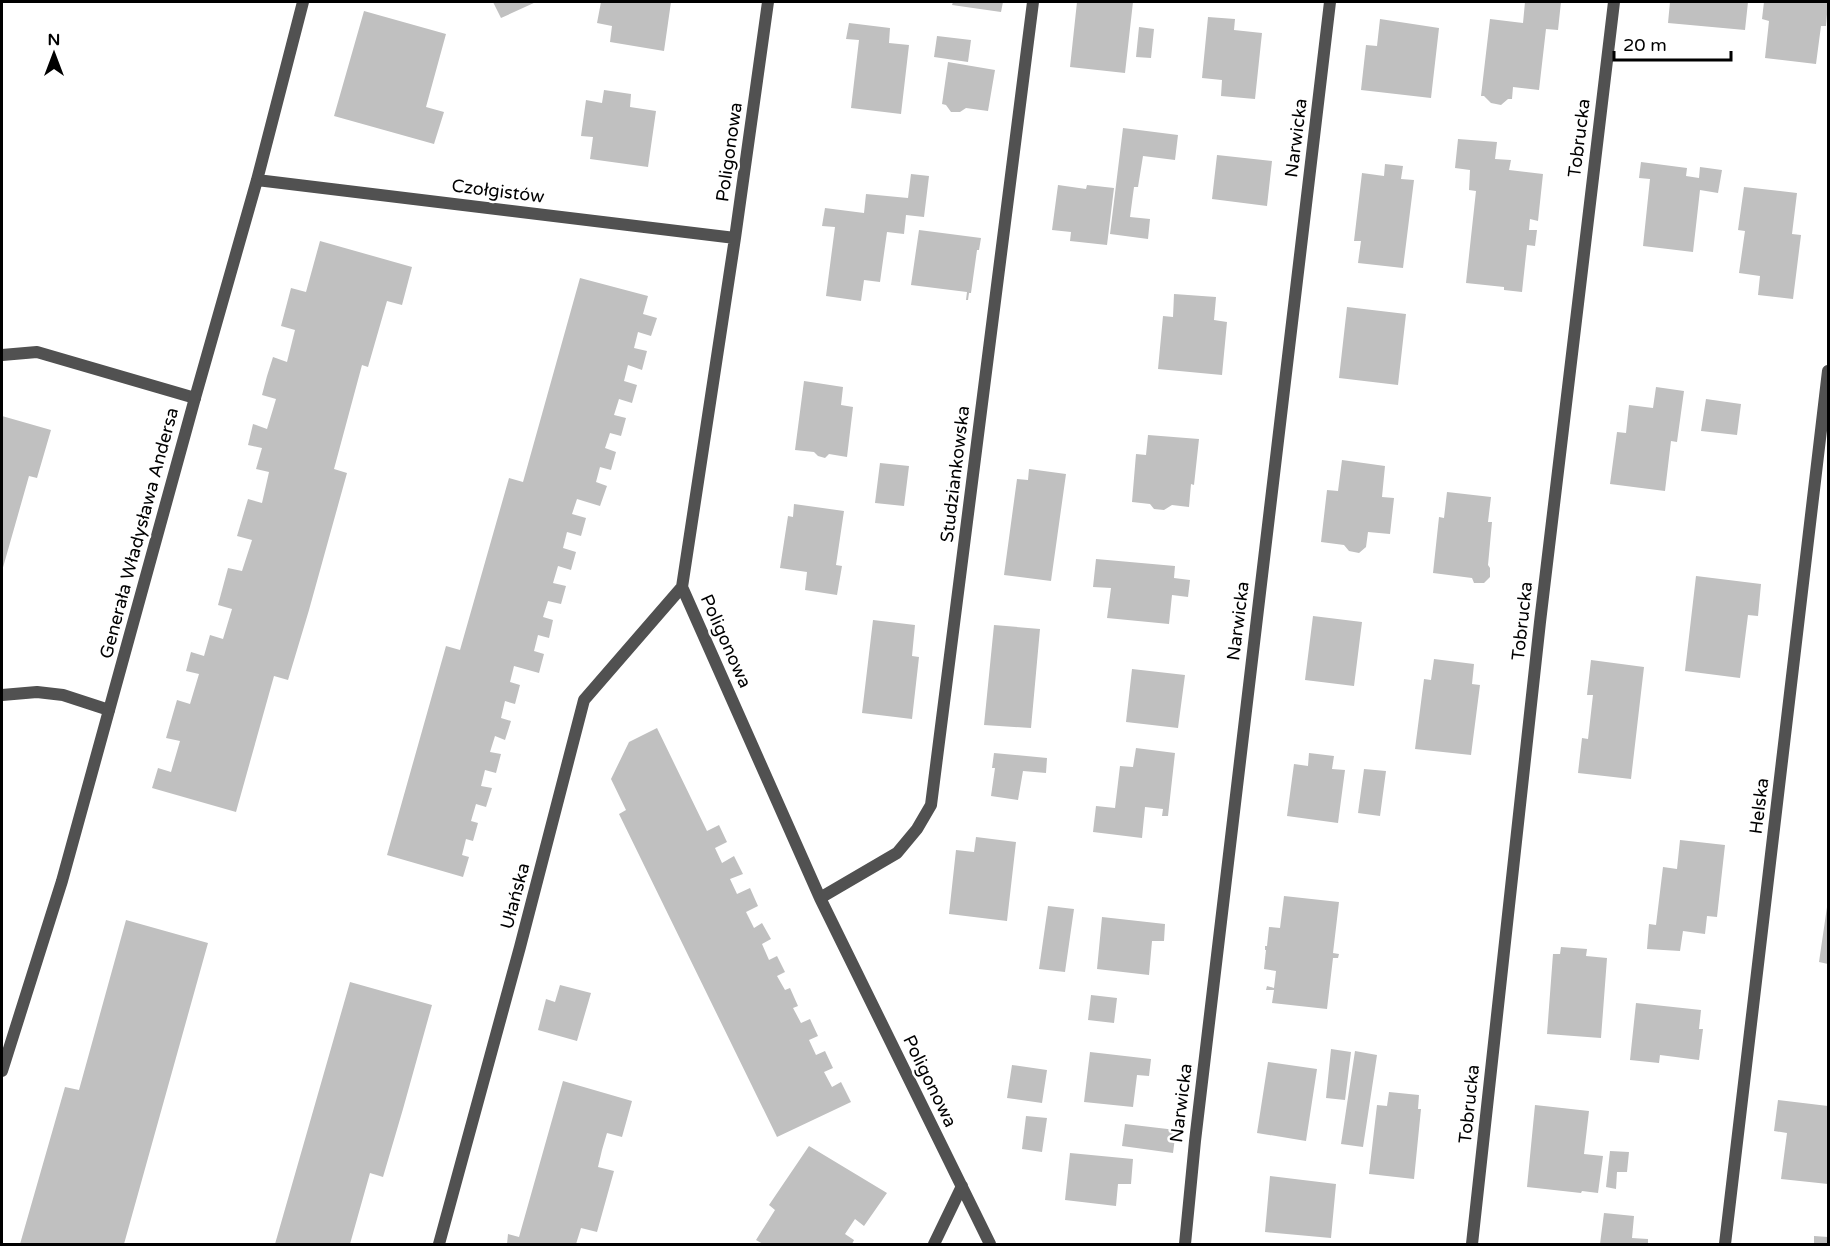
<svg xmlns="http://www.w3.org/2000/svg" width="1830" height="1246" font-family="'Varela Round',sans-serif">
  <rect width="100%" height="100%" fill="#fff"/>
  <path fill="#c0c0c0" d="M493,2h43l-35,16z
    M601,2h70l-7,49 -54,-9 2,-16 -15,-3z
    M953,2h50l-2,10 -49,-7z
    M1077,2h56l-8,71 -55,-6z
    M1525,2h36l-3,28 -12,-1 -7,61 -26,-3 -1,12h-4l-7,6 -10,-2 -7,-7h-3l9,-77 33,4z
    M1670,2h78l-3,28 -77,-7z
    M1764,2h64l-2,24h-5l-5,38 -51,-6 4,-37 -7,-2z
    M364,11l82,23 -20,73 18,5 -10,32 -100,-28z
    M1208,17l27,2 -1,11 28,3 -7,66 -34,-3 1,-16 -20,-2z
    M1380,19l59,9 -8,70 -70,-8 5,-45 11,1z
    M849,23l41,5 -1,15 20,2 -8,69 -50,-6 8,-68 -13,-1z
    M1139,27l15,2 -3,29 -15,-1z
    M937,36l34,4 -3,22 -34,-5z
    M948,62l47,8 -7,41 -22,-3 -6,4h-9l-5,-7 -4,-1z
    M604,90l27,4 -1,13 26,4 -8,56 -58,-8 3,-22 -12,-1 5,-36 16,3z
    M1123,128l55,7 -3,25 -32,-4 -5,31h-4l-4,30 20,2 -2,20 -38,-5z
    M1458,139l39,3 -2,17 16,1 -2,10 34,4 -5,47 -8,-2 -1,11h8l-2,16 -8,-1 -5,47 -18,-2v-3l-38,-4 10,-92 -7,-1 1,-20 -15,-2z
    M1217,155l55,6 -5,45 -55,-7z
    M1641,162l46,6 -1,8 13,2 1,-11 22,3 -4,23 -18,-3 -7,62 -50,-6 7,-67 -11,-1z
    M1385,164l18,2 -2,13 13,1 -11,88 -45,-5 3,-22h-7l8,-68 22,3z
    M911,174l18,2 -5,41 -18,-2 -2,19 -17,-2 -7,50 -16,-2 -3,21 -35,-5 9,-69 -13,-1 3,-18 39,5 2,-19 42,4z
    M1058,185l28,4 1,-4 27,3 -7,57 -37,-4 1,-9 -19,-2z
    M1744,187l53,6 -5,41 9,1 -8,64 -35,-4 2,-19 -21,-3 6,-42 -7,-1z
    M919,230l62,8 -2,12h-2l-6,43h-2l-1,7h-2l1,-8 -56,-7z
    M320,241l92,26 -10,38 -15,-4 -19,66 -6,-2 -28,104 13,4 -38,137 -21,70 -14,-4 -38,136 -84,-24 6,-20 13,4 9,-31 -14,-3 11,-38 13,4 9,-30 -13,-3 5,-19 13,4 6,-21 13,4 9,-30 -14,-4 10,-37 14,3 10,-31 -15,-4 11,-37 14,4 7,-31 -13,-3 6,-21 -14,-3 5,-21 14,5 9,-30 -14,-4 5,-19 6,-19 14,5 8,-32 -14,-4 10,-38 15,4z
    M580,278l68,18 -5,18 14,4 -6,18 -13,-4 -4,16 13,3 -5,19 -14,-5 -4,16 13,4 -5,18 -13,-4 -5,16 12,3 -5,18 -11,-3 -5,15 11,4 -5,18 -11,-3 -4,15 11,4 -7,20 -23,-7 -5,15 14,4 -5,18 -14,-4 -4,16 13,4 -5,18 -13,-4 -5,17 13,3 -5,18 -13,-3 -5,16 10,3 -4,18 -11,-3 -4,16 10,3 -5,19 -25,-7 -4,16 10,3 -5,19 -10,-3 -4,17 10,3 -6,19 -10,-4 -5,16 11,2 -5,19 -11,-3 -4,16 11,2 -6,19 -10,-3 -5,17 7,2 -5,18 -7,-2 -4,16 7,2 -6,20 -76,-22 59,-209 14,4 49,-172 14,4z
    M1174,294l42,3 -2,23 13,2 -5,53 -64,-6 5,-53 10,1z
    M1347,307l59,7 -8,71 -59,-7z
    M804,381l39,6 -2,18 12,2 -6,50 -18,-3 -4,4 -7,-2 -4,-4 -19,-2z
    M1656,387l28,4 -7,51 -6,-1 -6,50 -55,-7 7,-52 9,1 3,-28 24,3z
    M1706,399l35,5 -4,31 -36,-4z
    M2,416l49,14 -14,48 -8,-2 -27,95z
    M1148,435l51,4 -5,46 -3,-1 -2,23 -17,-2 -8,5 -10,-1 -4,-5 -18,-2 4,-48 10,1z
    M1342,460l43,6 -3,31 12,1 -4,36 -22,-2 -2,15 -7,6 -10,-2 -5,-6 -23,-3 6,-52 11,1z
    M880,463l29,3 -5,40 -29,-3z
    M1029,469l37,5 -15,107 -47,-6 13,-96 11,1z
    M1447,492l44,5 -3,25h4l-4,43 2,3v9l-6,6h-10l-2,-5 -39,-5 6,-56 5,1z
    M794,504l50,7 -8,54 6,1 -5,29 -32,-5 2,-18 -27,-4 8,-52 5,1z
    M1096,559l79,7 -1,12 16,2 -2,17 -16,-2 -3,29 -62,-6 4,-30 -18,-1z
    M1696,576l65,8 -3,32 -10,-1 -8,63 -55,-7z
    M1313,616l49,6 -8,64 -49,-6z
    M873,620l42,5 -3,31 7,1 -7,62 -50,-6z
    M994,625l46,4 -9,99 -47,-3z
    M1434,659l40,5 -2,20 8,1 -9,70 -56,-6 9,-70 7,1z
    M1591,660l53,7 -13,112 -53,-6 4,-35 6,1 5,-44h-6z
    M1132,669l53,6 -7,53 -52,-6z
    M657,728l50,103 12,-6 8,17 -12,6 7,15 12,-7 9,18 -13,5 7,15 13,-6 8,18 -12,6 8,16 8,-5 9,16 -9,5 7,16 8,-4 8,16 -8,4 8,14 5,-2 8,18 -5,2 8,15 9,-4 8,17 -9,4 7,15 9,-4 8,17 -9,4 8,15 9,-5 10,20 -74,35 -158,-323 7,-4 -15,-31 18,-37z
    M1136,748l39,5 -7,63h-6l1,-7 -18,-2 -3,31 -49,-6 3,-26 19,2 5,-42 13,1z
    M994,753l53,5 -1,15 -23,-2 -5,29 -27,-4 4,-28h-3z
    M1309,753l25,3 -2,13 13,1 -7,53 -51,-7 7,-52 14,2z
    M1364,769l22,2 -6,45 -22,-3z
    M976,837l40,5 -9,79 -58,-7 7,-64 18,2z
    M1680,840l45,5 -8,72 -10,-1 -2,18 -22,-3 -3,20 -33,-2 2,-25 7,1 7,-58 14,2z
    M1284,896l55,6 -6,51 6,1 -1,4h-5l-6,51 -55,-6 2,-13h-8l1,-4 7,2 2,-17 -12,-2 2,-19h-1v-4h2l2,-19 11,1z
    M1048,906l26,3 -9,63 -26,-3z
    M1827,907h1v57l-9,-2z
    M1102,917l63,7 -1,17h-12l-3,34 -52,-6z
    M126,920l82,23 -84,301h-104l45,-157 14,3z
    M1561,947l26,2 -1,7 21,2 -6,80 -54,-4 6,-80h7z
    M350,982l82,23 -29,104 -20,68 -13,-4 -20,71h-75z
    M560,985l31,8 -14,48 -39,-11 8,-31 9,3z
    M1091,995l26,3 -3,25 -26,-3z
    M1636,1003l65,7 -2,19h4l-4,31 -39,-5 -1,8 -29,-3z
    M1331,1049l20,3 -6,48 -19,-2z
    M1355,1051l22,4 -14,92 -22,-3z
    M1090,1052l61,7 -2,17 -12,-1 -4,32 -49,-5z
    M1268,1062l49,7 -11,72 -49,-8z
    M1012,1065l35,5 -5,33 -35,-5z
    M563,1081l69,20 -10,36 -15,-4 -5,17 -4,17 16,4 -17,61 -16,-4 -5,16h-69l1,-10 11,3z
    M1389,1092l30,3 -1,14h3l-7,70 -45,-5 8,-69 10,1z
    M1778,1100l50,6v78l-47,-5 6,-46 -13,-2z
    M1535,1105l54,6 -5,43 19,2 -5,37 -16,-2 -1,2 -54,-6z
    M1026,1116l21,2 -5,34 -20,-3z
    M1125,1124l51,6 -3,23 -51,-7z
    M809,1146l78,47 -23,33 -9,-7 -10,15 9,6 -2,4h-89l-7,-4 19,-30 -6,-5z
    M1610,1151l19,1 -2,20h-10l-1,17 -10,-2z
    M1070,1153l63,6 -2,25h-13l-2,22 -51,-6z
    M1270,1176l66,8 -5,54 -66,-6z
    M1604,1213l30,3 -2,22 16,1v5h-48z
    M1814,1236l14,1v7h-14z"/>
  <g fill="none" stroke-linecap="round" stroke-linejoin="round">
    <path stroke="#515151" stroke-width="12" d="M2,355l35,-3 158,46
      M2,695l35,-3 26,3 46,15"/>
    <path stroke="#515151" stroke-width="12" d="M768,2l-33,236 -53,349 138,311 170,346
      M257,180l478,58
      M820,898l77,-45 20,-24 14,-24 102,-803
      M2,1071l60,-190 133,-483 62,-218 46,-178
      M439,1244l81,-297 64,-247 98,-113
      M934,1244l28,-58
      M1185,1244l10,-103 135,-1139
      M1472,1244l68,-622 74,-620
      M1725,1244l103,-873"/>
  </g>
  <g text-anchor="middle" stroke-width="5" stroke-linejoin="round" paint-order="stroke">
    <g font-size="18" fill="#000" stroke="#fff">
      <text transform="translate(1296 138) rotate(-83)" y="6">Narwicka</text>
      <text transform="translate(1579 138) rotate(-83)" y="6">Tobrucka</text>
      <text transform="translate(729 152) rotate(-82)" y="6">Poligonowa</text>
      <text transform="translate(498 191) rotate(7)" y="6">Czołgistów</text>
      <text transform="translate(955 474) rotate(-83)" y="6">Studziankowska</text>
      <text transform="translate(139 533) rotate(-75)" y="6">Generała Władysława Andersa</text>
      <text transform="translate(1238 621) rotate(-83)" y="6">Narwicka</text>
      <text transform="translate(1522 621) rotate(-84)" y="6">Tobrucka</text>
      <text transform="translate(726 641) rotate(66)" y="6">Poligonowa</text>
      <text transform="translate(1759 806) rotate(-83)" y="6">Helska</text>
      <text transform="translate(515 896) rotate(-75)" y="6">Ułańska</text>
      <text transform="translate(930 1081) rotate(64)" y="6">Poligonowa</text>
      <text transform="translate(1181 1103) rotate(-83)" y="6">Narwicka</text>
      <text transform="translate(1469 1104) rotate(-84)" y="6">Tobrucka</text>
    </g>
  </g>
  <rect width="1830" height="1246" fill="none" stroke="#000000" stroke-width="6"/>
  <g transform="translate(54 54)" stroke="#ffffff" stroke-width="4.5" paint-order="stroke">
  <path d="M0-4.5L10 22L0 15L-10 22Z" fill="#000000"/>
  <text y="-9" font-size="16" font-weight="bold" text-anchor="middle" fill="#000000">N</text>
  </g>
  <path d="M1614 51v9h117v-9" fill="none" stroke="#000000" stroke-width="3"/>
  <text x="1623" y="51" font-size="18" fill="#000000" stroke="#ffffff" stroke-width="4.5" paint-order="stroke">20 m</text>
</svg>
